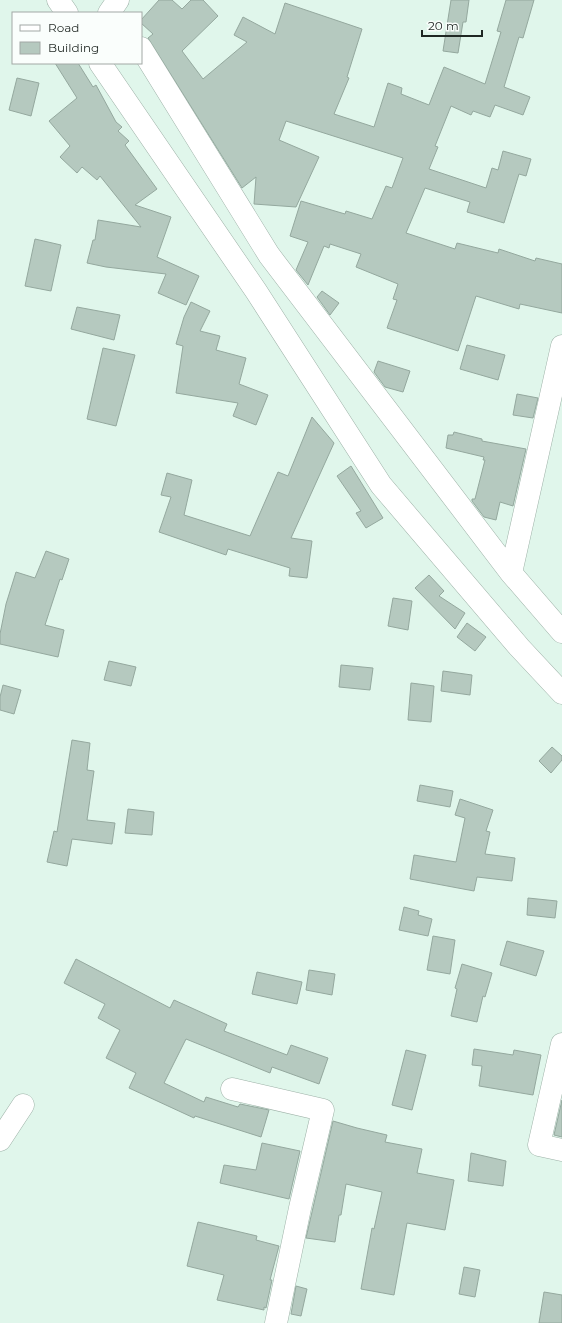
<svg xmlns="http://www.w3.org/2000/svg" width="562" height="1323" font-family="Montserrat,sans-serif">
  <rect width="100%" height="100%" fill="#e0f6eb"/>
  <path fill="#b5c9bf" stroke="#94a89e" d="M159,0h13l10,9 9,-9h12l15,16 -36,35 21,28 44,-37 -13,-7 9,-18 32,17 10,-31 77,26 -15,48 2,1 -15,36 40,13 14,-44 14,5 -1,6 28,11 15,-38 41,17 16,-52 -4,-1 9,-31h28l-11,38 -4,-1 -15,50 26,10 -7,18 -28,-10 -5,12 -17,-6 -2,4 -20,-9 -16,40 3,1 -9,22 57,19 6,-20 6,2 5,-19 28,8 -5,17 -7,-2 -15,49 -37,-11 3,-10 -45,-14 -19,45 49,16 2,-6 41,10 1,-4 36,12 1,-3 26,6v49l-42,-9 -1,5 -43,-13 -18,55 -71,-23 10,-28 -4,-1 5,-15 -42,-17 5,-13 -31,-10 -1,4 -5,-2 -16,39 -12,-15 12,-28 -18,-6 11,-35 44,13 1,-3 26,8 14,-33 6,2 11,-30 -117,-37 -7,19 40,17 -23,50 -42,-3 2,-27 -14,11 -94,-150 5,-4 -12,-11v-3z
    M451,0h18l-3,22h-3l-5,31 -15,-2z
    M55,63h23l15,24 3,-2 20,37 6,5 -4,4 11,10 -4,4 32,44 -22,16 36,12 -14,40 42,19 -13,29 -28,-12 8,-19 -60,-7 -19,-4 6,-23h2l3,-20 43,7 -41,-51 -3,4 -15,-13 -5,6 -17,-16 10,-11 -21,-25 28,-23z
    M17,78l22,5 -8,33 -22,-6z
    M35,239l26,6 -10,46 -26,-5z
    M322,291l17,12 -9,12 -13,-18z
    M191,302l19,9 -10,20 20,5 -4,14 30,8 -7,26 29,11 -12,30 -23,-9 5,-13 -62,-10 7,-47 -7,-2 8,-27z
    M77,307l43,8 -6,25 -43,-11z
    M467,345l38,10 -7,25 -38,-11z
    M103,348l32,7 -19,71 -29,-7z
    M378,361l32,10 -7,21 -18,-5 -11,-15z
    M517,394l21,4 -5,20 -20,-3z
    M312,417l22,26 -43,95 21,3 -5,37 -18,-2 1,-8 -62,-19 -2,6 -67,-23 12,-35 -10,-2 6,-22 25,7 -8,35 66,21 28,-64 10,4z
    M454,432l28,7v2l44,8 -13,57 -13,-4 -4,18 -12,-3 -12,-16v-2h3l10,-39h-2l1,-3 -38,-9 2,-13h5z
    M351,466l32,52 -17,10 -10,-15 5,-2 -24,-35z
    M46,551l23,8 -7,21 -2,-1 -15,46 19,5 -6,27 -58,-13v-10l6,-30 10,-32 19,6z
    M429,575l15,16 -5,5 26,17 -10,16 -40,-41z
    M393,598l19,3 -4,29 -20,-4z
    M467,623l19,14 -11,14 -18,-14z
    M109,661l27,6 -5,19 -27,-6z
    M341,665l32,3 -3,22 -31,-3z
    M443,671l29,4 -2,20 -29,-4z
    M411,683l23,3 -3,36 -23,-2z
    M3,685l18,5 -7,24 -14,-4v-13z
    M72,740l18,3 -3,27 7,1 -7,49 28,3 -3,21 -40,-5 -5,27 -20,-4 7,-31 3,1z
    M552,747l10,9v4l-11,13 -12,-12z
    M420,785l33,6 -3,16 -33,-6z
    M460,799l33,11 -7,21 4,1 -5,22 30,4 -3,23 -35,-4 -3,14 -64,-12 4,-24 42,7 9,-44 -10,-3z
    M128,809l26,3 -2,23 -27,-2z
    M528,898l29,3 -2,17 -28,-3z
    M404,907l15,4 -1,4 14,4 -4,17 -29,-6z
    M433,936l22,4 -5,34 -23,-4z
    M507,941l37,10 -8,25 -36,-11z
    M76,959l94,49 4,-8 53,24 -3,7 63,24 4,-10 37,13 -9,26 -47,-17 -2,6 -84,-34 -22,44 40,19 2,-5 32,10 2,-3 29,6 -8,27 -66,-21 -1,2 -65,-30 7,-15 -30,-15 14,-28 -22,-12 7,-14 -41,-21z
    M462,964l30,9 -7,24 -2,-1 -6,26 -26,-6 6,-27 -2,-1z
    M309,970l26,4 -3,21 -26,-5z
    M257,972l45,10 -5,22 -45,-10z
    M474,1049l39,6 1,-5 27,5 -8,40 -54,-9 3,-20 -10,-1z
    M406,1050l20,5 -14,55 -20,-5z
    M562,1100v37l-8,-2z
    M333,1121l24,7 30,7 -2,7 37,7 -5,24 37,7 -9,50 -38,-7 -13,72 -33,-6 11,-61 2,1 8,-37 -36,-8 -5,31h-2l-4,27 -29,-4z
    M262,1143l38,8 -11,48 -69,-16 4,-18 32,5z
    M471,1153l35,8 -3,25 -35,-5z
    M198,1222l59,14 -1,4 23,6 -9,34h2l-6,28 -2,-1v3l-47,-10 7,-25 -37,-9z
    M464,1267l16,3 -5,27 -16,-3z
    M296,1286l11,3 -6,27 -10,-2z
    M544,1292l18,3v28h-23z"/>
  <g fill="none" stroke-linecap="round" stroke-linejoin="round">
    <defs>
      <path id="minor" d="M58,0l9,13
        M109,13l9,-13
        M141,48l128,207 242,318 51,59
        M100,63l156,228 125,194 138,162 43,46
        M511,573l51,-227
        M562,1044l-23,101 23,5
        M232,1089l91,21 -23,98 -24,115
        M0,1140l23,-35"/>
    </defs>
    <use href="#minor" stroke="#9db1a7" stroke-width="23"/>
    <use href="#minor" stroke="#fff" stroke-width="22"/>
  </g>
  <rect x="12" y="12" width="130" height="52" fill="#fafefc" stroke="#a2a8a5"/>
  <rect x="20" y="25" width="20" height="6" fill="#ffffff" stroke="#a2a8a5"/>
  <text x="48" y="32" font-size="12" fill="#1f2723">Road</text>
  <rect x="20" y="42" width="20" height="12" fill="#b5c9bf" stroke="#a2a8a5"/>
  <text x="48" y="52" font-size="12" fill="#1f2723">Building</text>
  <path d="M422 30v6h60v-6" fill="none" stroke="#1f2723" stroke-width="2"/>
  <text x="428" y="30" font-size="12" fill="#1f2723" stroke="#fafefc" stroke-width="3" paint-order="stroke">20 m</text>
</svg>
